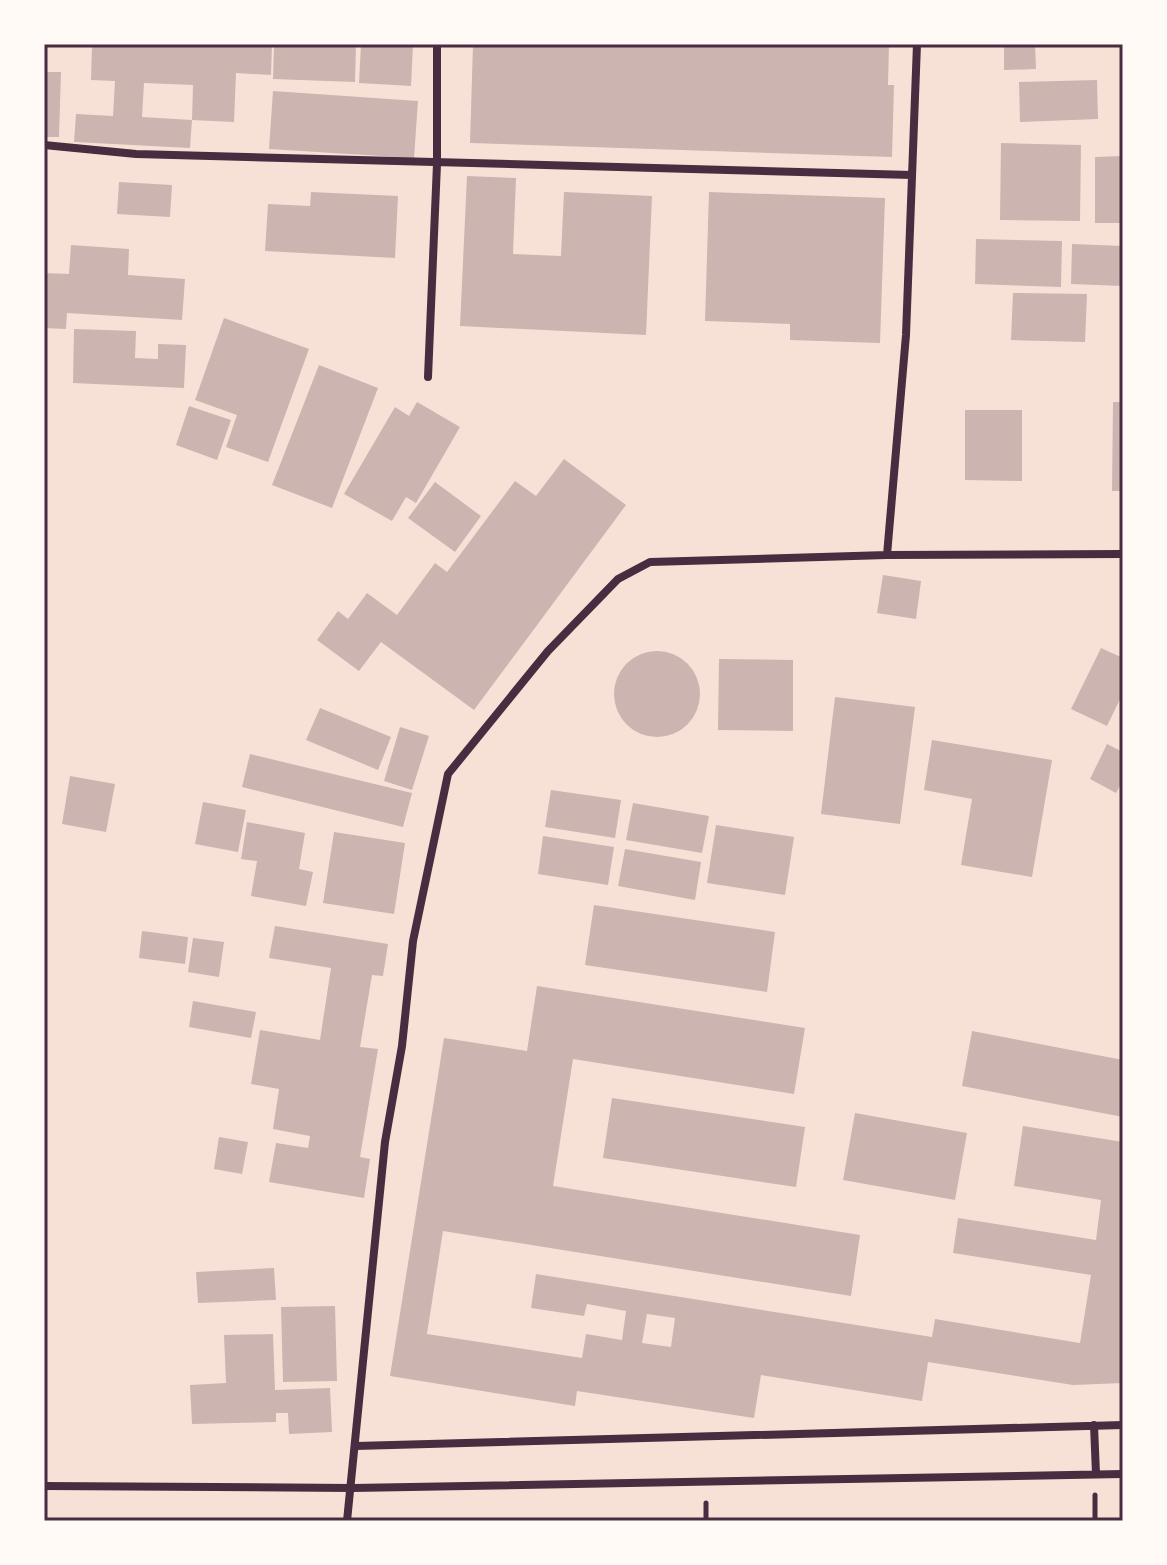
<svg xmlns="http://www.w3.org/2000/svg" width="1167" height="1565" font-family="Lato,sans-serif">
  <rect width="100%" height="100%" fill="#f7e1d7"/>
  <path fill="#ccb4b1" fill-rule="evenodd" d="M92,44h180l-1,31 -35,-2 -2,49 -42,-2 1,-35 -49,-2 -2,34 50,3 -2,28 -116,-6 2,-28 37,2 2,-35 -24,-1z
    M274,44h82l-1,38 -82,-3z
    M361,44h52l-2,42 -52,-3z
    M473,44h416l-1,41h6l-2,72 -422,-14z
    M1004,44h31l1,25 -32,1z
    M44,72h17l-2,65h-15z
    M1097,80l1,39 -78,3 -1,-40z
    M273,91l145,10 -4,57 -145,-9z
    M1001,143l80,2 -1,76 -80,-1z
    M1123,156v67h-28v-66z
    M467,176l49,2 -3,76 48,2 3,-64 88,4 -6,139 -186,-9z
    M119,182l53,3 -2,32 -53,-3z
    M311,192l87,4 -3,62 -130,-7 3,-47 42,2z
    M709,192l176,6 -5,145 -90,-3v-16l-85,-3z
    M976,239l86,2 -1,46 -86,-3z
    M1072,244l51,2v40l-52,-2z
    M71,245l58,4 -1,26 57,4 -3,41 -115,-7 -1,16 -22,-1v-55l25,1z
    M1013,293l74,1 -2,48 -74,-2z
    M224,318l85,31 -41,113 -42,-15 11,-32 -42,-15z
    M74,329l62,2 -1,27 23,1v-15l28,1 -2,43 -111,-5z
    M319,365l59,23 -46,120 -60,-23z
    M417,402l43,25 -44,76 -10,-6 -14,24 -48,-27 51,-87 14,9z
    M1113,402h10v89h-11z
    M189,406l42,14 -14,40 -41,-15z
    M965,410h57v71l-57,-1z
    M564,459l62,46 -152,205 -93,-68 -22,29 -42,-31 21,-29 10,8 19,-26 30,22 38,-52 12,9 68,-91 21,15z
    M435,482l46,34 -26,36 -47,-34z
    M883,575l38,6 -5,38 -39,-6z
    M1101,648l22,10v35l-16,33 -36,-17z
    M614 694a43 43 0 1 1 86 0a43 43 0 1 1-86 0Z
    M719,659l74,1v71l-75,-1z
    M835,697l80,10 -15,117 -79,-10z
    M320,708l71,29 -13,33 -72,-30z
    M400,727l29,9 -17,54 -28,-9z
    M932,740l120,20 -20,117 -71,-12 11,-66 -48,-9z
    M1107,744l16,8v28l-7,13 -26,-14z
    M250,754l162,39 -9,34 -161,-40z
    M70,776l45,8 -9,48 -44,-8z
    M551,790l70,10 -6,38 -70,-11z
    M203,802l43,8 -8,42 -43,-8z
    M633,803l76,13 -7,37 -76,-13z
    M247,822l58,11 -6,36 14,3 -7,34 -55,-10 6,-35 -16,-2z
    M716,825l78,12 -9,58 -78,-12z
    M334,832l71,11 -11,71 -71,-11z
    M543,836l71,11 -6,38 -70,-11z
    M625,849l76,13 -6,38 -77,-14z
    M594,905l181,27 -8,60 -182,-27z
    M275,926l113,18 -5,32 -11,-1 -12,72 18,2 -18,108 10,2 -6,39 -95,-16 7,-39 32,5 2,-12 -37,-7 6,-40 -28,-5 9,-54 60,10 11,-72 -62,-10z
    M142,931l46,6 -3,27 -46,-6z
    M193,938l31,4 -5,35 -31,-5z
    M537,986l268,42 -11,66 -221,-35 -20,127 307,49 -9,61 -408,-65 -16,103 155,24 4,-24 36,6 4,-29 -39,-7 -3,12 -53,-8 5,-34 396,63 3,-18 145,24 11,-68 -138,-22 5,-35 138,22 5,-40 -87,-14 9,-60 100,16v241l-50,2 -145,-23 -6,39 -161,-26 -7,43 -177,-27 -2,15 -185,-30 54,-338 83,13zM647,1314l28,4 -4,29 -29,-4z
    M193,1001l63,11 -5,26 -62,-11z
    M972,1031l151,29v57l-161,-31z
    M612,1098l193,29 -9,60 -193,-29z
    M855,1113l112,20 -12,67 -112,-20z
    M219,1137l29,5 -6,32 -28,-5z
    M274,1268l2,32 -78,3 -2,-31z
    M335,1306l2,75 -54,1 -2,-75z
    M273,1334l2,56 55,-2 2,44 -43,2 -1,-21h-12v9l-84,2 -2,-39 36,-2 -2,-48z"/>
  <g fill="none" stroke-linecap="round" stroke-linejoin="round">
    <path stroke="#4a2c40" stroke-width="5" d="M706,1503v18
      M1095,1521v-26"/>
    <path stroke="#4a2c40" stroke-width="8" d="M44,145l92,9 776,21
      M428,377l9,-213v-120
      M887,555l19,-220 11,-291
      M1094,1425l2,49
      M356,1446l767,-21
      M44,1486l309,2 770,-14
      M347,1521l38,-379 17,-96 11,-105 35,-167 100,-123 70,-72 32,-17 237,-7 236,-1"/>
  </g>
  <rect width="1167" height="1565" fill="none" stroke="#fffaf5" stroke-width="92"/>
  <rect x="46" y="46" width="1075" height="1473" fill="none" stroke="#4a2c40" stroke-width="3"/>
</svg>
